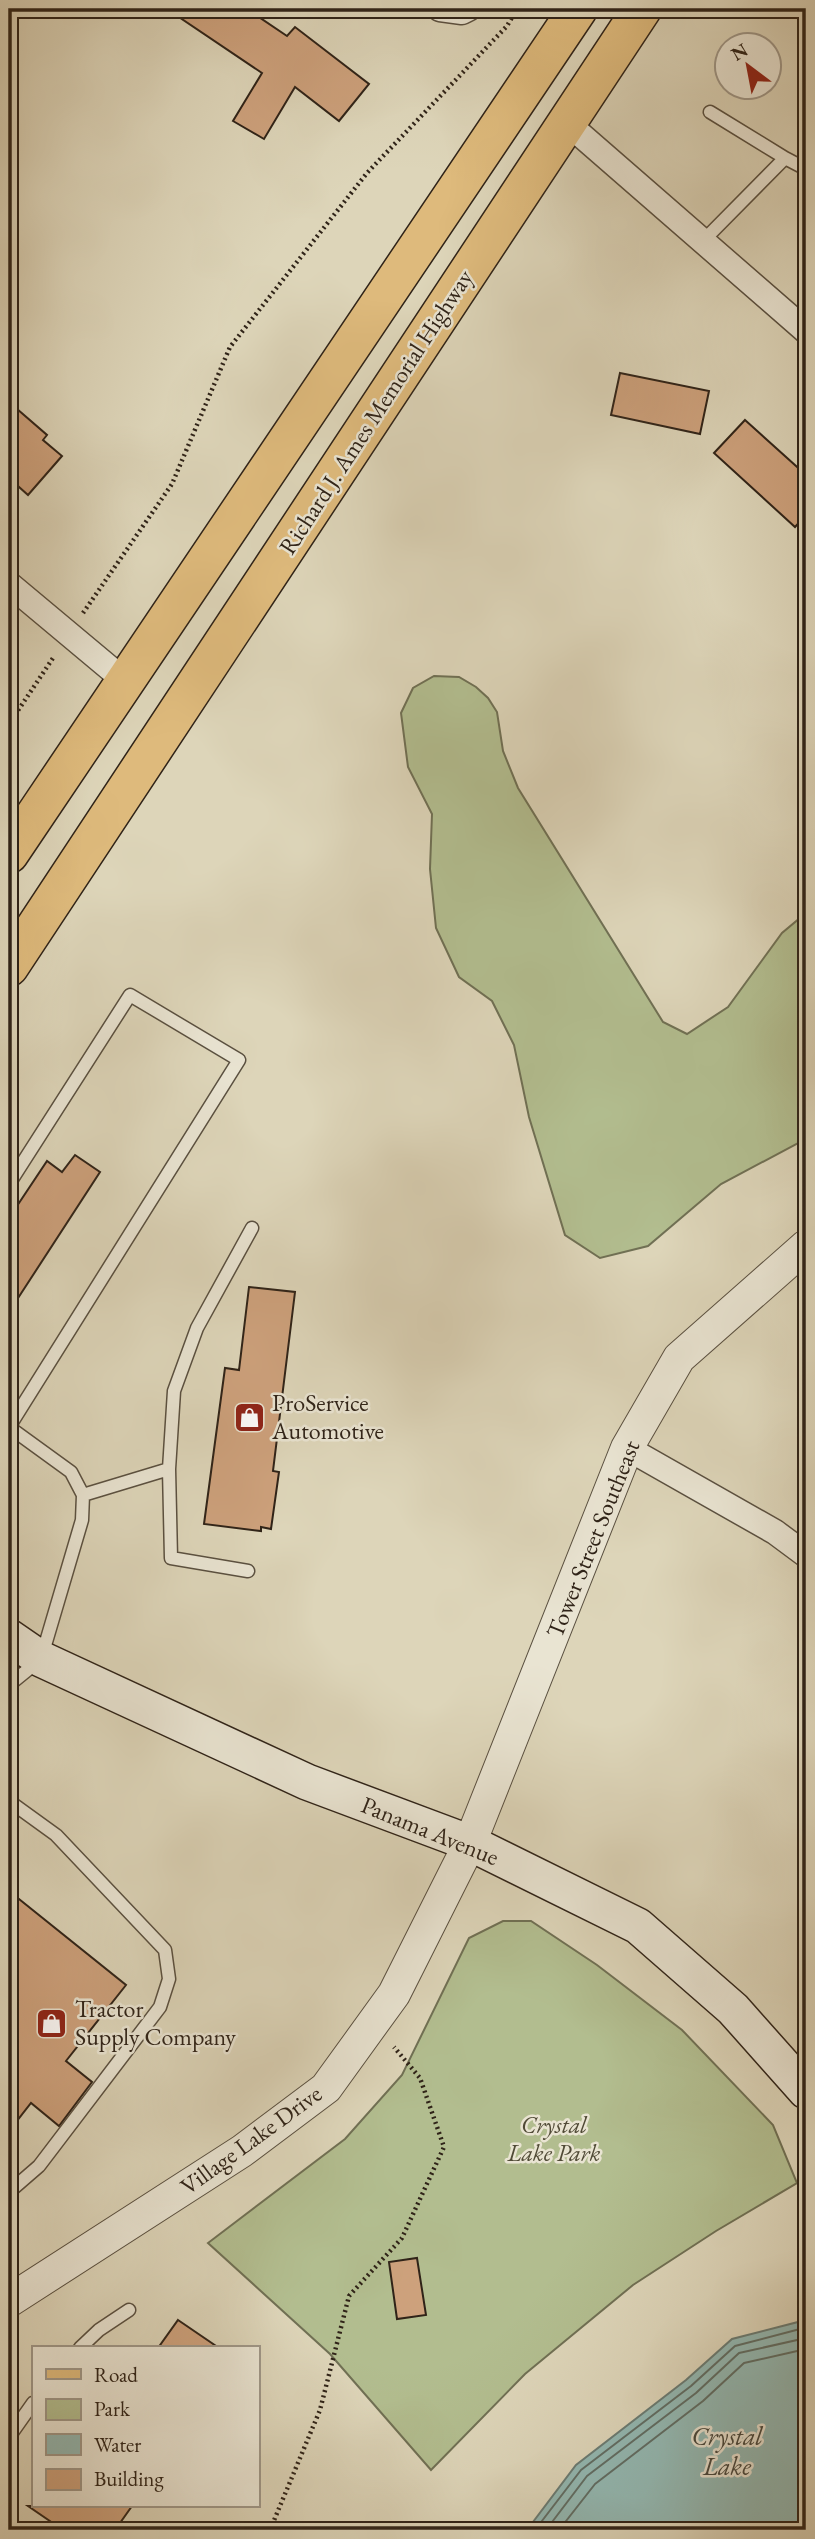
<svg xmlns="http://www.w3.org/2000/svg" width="815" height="2539" font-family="'EB Garamond',serif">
  <rect width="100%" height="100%" fill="#ddd5b9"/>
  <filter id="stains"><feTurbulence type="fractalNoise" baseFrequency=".00286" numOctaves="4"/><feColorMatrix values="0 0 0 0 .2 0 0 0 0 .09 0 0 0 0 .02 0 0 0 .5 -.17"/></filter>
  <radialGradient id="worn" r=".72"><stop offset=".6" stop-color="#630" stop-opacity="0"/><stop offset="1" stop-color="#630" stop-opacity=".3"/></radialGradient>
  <path fill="#b2bd8f" stroke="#707054" stroke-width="2" d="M434,676l25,1 17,10 12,11 9,14 6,39 15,37 145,234 24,12 41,-27 54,-74 24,-20v226l-85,45 -73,62 -48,12 -35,-23 -36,-118 -15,-72 -22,-44 -33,-24 -23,-49 -6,-59 2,-55 -24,-47 -7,-54 12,-25z
    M503,1921h28l66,44 85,65 91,95 24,58 -81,48 -83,54 -108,89 -94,96 -101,-116 -122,-111 137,-104 57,-64 67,-137z"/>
  <path fill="#93b8b2" stroke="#6b7c74" stroke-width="2" d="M802,2321l4,5v204h-279l49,-65 110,-85 46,-41z"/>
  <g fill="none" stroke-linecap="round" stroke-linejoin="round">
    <path stroke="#616e65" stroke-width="2" d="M535,2530l46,-60 110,-84 44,-40 65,-17h6
      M546,2530l41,-54 109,-83 43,-40 67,-15
      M559,2530l36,-46 108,-83 41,-38 62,-14"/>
  </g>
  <path fill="#cda17c" stroke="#2f2318" stroke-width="2" d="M167,9h80l40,27 8,-9 74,57 -30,37 -44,-34 -31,52 -31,-18 29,-48z
    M620,373l89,18 -9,43 -89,-19z
    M9,402l38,33 -4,5 19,16 -34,39 -19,-17z
    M745,420l61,55v40l-11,12 -81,-74z
    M75,1155l25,17 -91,140v-94l38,-57 15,11z
    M249,1287l46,5 -22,179 6,1 -8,57 -10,-2v4l-57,-7 21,-156 14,2z
    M9,1891l117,94 -60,76 26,21 -33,44 -28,-23 -22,28z
    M417,2258l9,57 -29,4 -8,-57z
    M178,2320l41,28h-61z
    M28,2506h104l-17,24h-52z"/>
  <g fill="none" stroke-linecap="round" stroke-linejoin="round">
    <defs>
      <path id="service" d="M710,112l75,46
        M704,240l81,-82 21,11
        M9,1184l121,-189 109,65 -230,367
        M9,1427l62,45 12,23 -1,25 -41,139 -32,26
        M83,1495l86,-26
        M248,1571l-77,-13 -2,-89 5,-78 23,-63 55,-100
        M9,1801l47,34 109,115 4,29 -9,28 -121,159 -30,26
        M80,2348l19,-18 30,-20
        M9,2437l24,-34"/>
      <path id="minor" d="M440,9l22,3 6,-3
        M566,122l240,209
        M9,584l116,97
        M627,1448l148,84 31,23"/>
      <path id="tertiary" d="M9,2301l233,-150 84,-63 68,-94 76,-151 157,-395 52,-90 127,-112"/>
      <path id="secondary" d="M9,1637l32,22 266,123 163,61 168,83 95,83 73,82"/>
      <path id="primary" d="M9,854l569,-845
        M9,967l633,-958"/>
    </defs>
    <use href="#service" stroke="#5a5040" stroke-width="15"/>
    <use href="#minor" stroke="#5a5040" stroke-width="27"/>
    <use href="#tertiary" stroke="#5a5040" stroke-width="34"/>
    <use href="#secondary" stroke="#2f2318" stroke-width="38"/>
    <use href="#primary" stroke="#2f2318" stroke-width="41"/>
    <path stroke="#2f2318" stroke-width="4.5" stroke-dasharray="2 3.5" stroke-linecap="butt" d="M83,613l89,-129 58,-137 137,-174 140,-147 10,-17
      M9,724l44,-66
      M270,2530l50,-120 29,-114 53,-58 42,-91 -24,-69 -26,-31"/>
    <use href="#service" stroke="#e9e4d2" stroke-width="12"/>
    <use href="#minor" stroke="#e9e4d2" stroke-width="24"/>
    <use href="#tertiary" stroke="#e9e4d2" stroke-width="32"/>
    <use href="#secondary" stroke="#e9e4d2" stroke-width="35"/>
    <use href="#primary" stroke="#deba7c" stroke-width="38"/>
  </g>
  <defs>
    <symbol id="shop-square" viewBox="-11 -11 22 22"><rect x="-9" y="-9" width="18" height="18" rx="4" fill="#8f2418" stroke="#e9e4d2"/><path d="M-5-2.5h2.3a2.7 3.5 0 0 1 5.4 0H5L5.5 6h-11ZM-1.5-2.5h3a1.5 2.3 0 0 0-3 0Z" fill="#fff"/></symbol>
  </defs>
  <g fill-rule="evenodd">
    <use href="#shop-square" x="232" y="1400" width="35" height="35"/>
    <use href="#shop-square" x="34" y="2006" width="35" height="35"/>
  </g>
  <g text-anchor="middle" stroke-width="5" stroke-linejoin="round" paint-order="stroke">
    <g font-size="24" fill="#2f2318" stroke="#e9e4d2">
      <text transform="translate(376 412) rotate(-57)" y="8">Richard J. Ames Memorial Highway</text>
      <text transform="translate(593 1539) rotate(-68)" y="8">Tower Street Southeast</text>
      <text transform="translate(430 1831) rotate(22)" y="8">Panama Avenue</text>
      <text transform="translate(251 2140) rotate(-36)" y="8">Village Lake Drive</text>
    </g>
    <g font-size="24" fill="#2f2318" stroke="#e9e4d2" text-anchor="start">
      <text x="272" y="1411">ProService<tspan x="272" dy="28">Automotive</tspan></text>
      <text x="75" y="2017">Tractor<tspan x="75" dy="28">Supply Company</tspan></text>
    </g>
    <g font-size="24" font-style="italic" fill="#504a36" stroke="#e9e4d2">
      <text x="554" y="2133">Crystal<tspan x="554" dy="28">Lake Park</tspan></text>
    </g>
    <g font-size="26" font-style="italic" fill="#48483e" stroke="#e9e4d2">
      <text x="727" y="2445">Crystal<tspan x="727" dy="30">Lake</tspan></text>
    </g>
  </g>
  <rect width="815" height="2539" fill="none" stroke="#ddd5b9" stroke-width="35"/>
  <rect x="10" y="10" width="794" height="2518" fill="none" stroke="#2f2318" stroke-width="3.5"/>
  <rect x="18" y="18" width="780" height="2504" fill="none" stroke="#2f2318" stroke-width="2"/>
  <rect x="32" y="2346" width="228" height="161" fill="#e9e4d2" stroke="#9f9788" stroke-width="2"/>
  <rect x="46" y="2369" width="35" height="10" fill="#deba7c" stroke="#9f9788" stroke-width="2"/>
  <text x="94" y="2382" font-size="21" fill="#2f2318">Road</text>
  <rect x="46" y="2399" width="35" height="21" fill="#b2bd8f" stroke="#9f9788" stroke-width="2"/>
  <text x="94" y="2416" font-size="21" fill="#2f2318">Park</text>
  <rect x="46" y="2434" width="35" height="21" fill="#93b8b2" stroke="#9f9788" stroke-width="2"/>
  <text x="94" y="2452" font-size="21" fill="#2f2318">Water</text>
  <rect x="46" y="2469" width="35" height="21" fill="#cda17c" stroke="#9f9788" stroke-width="2"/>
  <text x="94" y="2486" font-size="21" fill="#2f2318">Building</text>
  <g transform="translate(748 66) rotate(328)"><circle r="33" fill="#e9e4d2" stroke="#9f9788" stroke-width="2"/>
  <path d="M0-5L12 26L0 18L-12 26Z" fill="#8f2418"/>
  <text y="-10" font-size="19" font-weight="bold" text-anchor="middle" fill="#2f2318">N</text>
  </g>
  <rect width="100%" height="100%" filter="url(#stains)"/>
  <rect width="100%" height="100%" fill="url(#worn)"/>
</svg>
